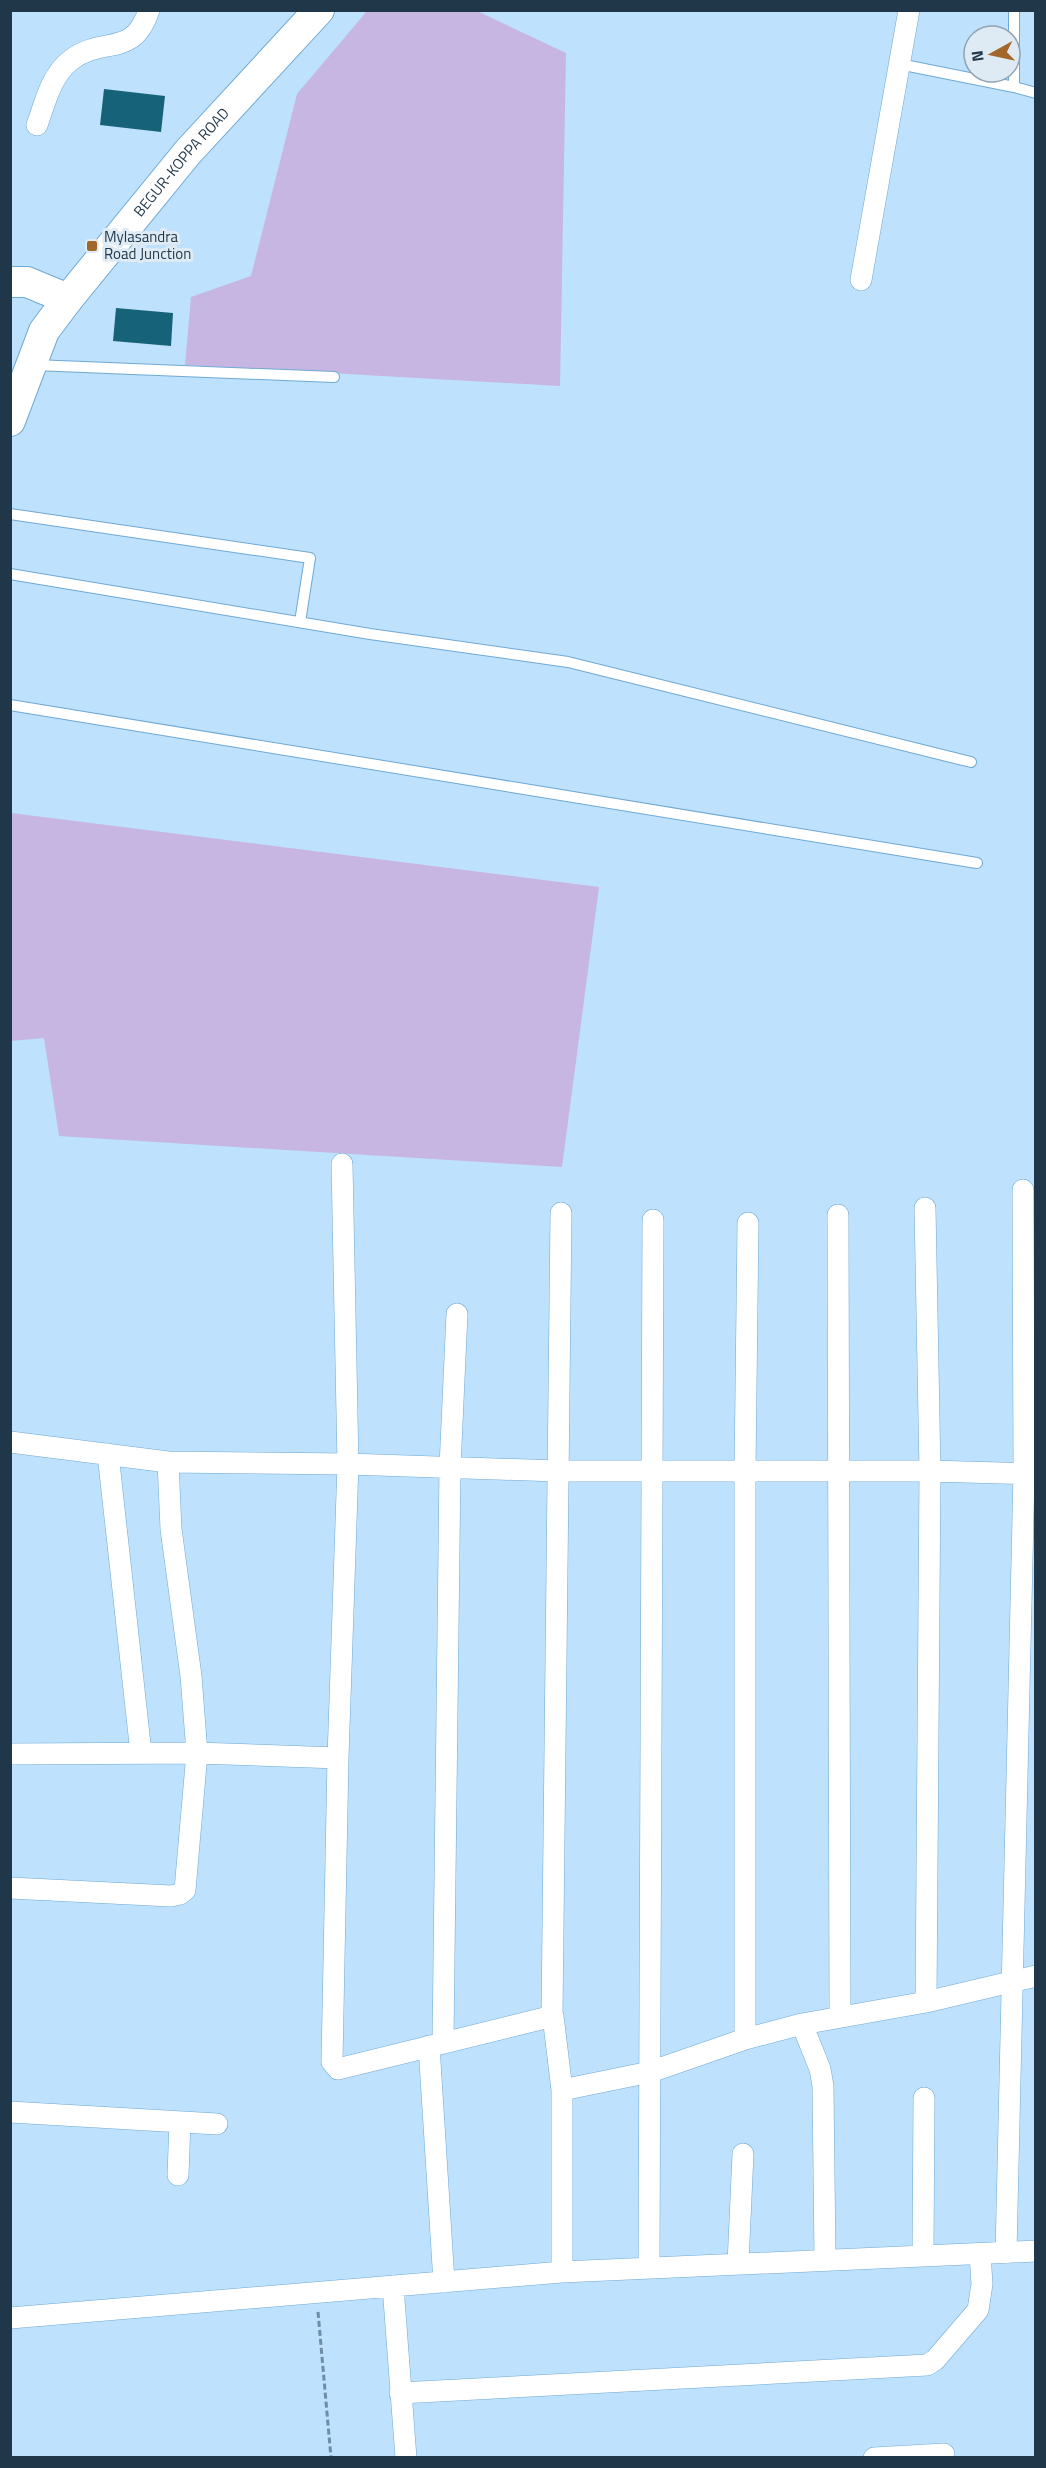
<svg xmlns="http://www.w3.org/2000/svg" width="1046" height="2468" font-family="'Titillium Web',sans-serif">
  <rect width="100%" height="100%" fill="#bee1fd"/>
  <path fill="#c6b6e1" d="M367,11h110l89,42 -6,333 -375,-21 6,-68 60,-21 46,-182z
    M11,813l588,74 -37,280 -503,-31 -15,-98 -33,3z"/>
  <path fill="#166379" d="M104,89l61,7 -4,36 -61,-7z
    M116,308l57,5 -2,33 -58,-5z"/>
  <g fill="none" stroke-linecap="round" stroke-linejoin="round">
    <defs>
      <path id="lane" d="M1014,10v77l22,6
        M899,64l115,23
        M34,365l300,12
        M10,514l300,44 -10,64
        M10,574l360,60 198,28 403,100
        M10,705l967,158"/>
      <path id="street" d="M37,125c8,-22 14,-50 34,-65 33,-25 62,-1 78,-50
        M861,280l48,-270
        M342,1164l6,300 -10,294 -6,304 6,7 215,-53 9,74v182
        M925,1208l5,263 -4,531
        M838,1215l2,800
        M10,1442l158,20 180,2 209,7h373l106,3
        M108,1454l33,299
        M10,1754l187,-1 141,5
        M10,1888l161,8 9,-2 5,-4 12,-137 -6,-77 -20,-147 -3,-67
        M552,2016l9,-803
        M802,2024l18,45 3,17 2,174
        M745,2039v-567l3,-249
        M443,2042l7,-575 7,-153
        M429,2046l15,236
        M562,2090l88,-18 95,-33 57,-15 124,-22 110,-26
        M10,2112l207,12
        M178,2175l2,-53
        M1006,2253l18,-780 -1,-283
        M923,2255l1,-157
        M738,2264l5,-110
        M649,2268l4,-1048
        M393,2286l13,172
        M10,2318l552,-46 474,-21
        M400,2393l527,-28 8,-5 43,-50 4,-26 -2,-30
        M874,2458l70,-4"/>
      <g id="secondary">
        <path d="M10,282h17l41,17"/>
        <path id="s1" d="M10,421l34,-90 24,-32 120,-147 131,-142"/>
      </g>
    </defs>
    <use href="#lane" stroke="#6fa9d5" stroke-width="12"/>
    <use href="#street" stroke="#6fa9d5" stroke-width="22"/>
    <use href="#secondary" stroke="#6fa9d5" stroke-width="32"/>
    <path stroke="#708da4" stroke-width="3" stroke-dasharray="6 3" stroke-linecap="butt" d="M318,2312l13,146"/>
    <use href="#lane" stroke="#fff" stroke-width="10"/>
    <use href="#street" stroke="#fff" stroke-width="21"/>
    <use href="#secondary" stroke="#fff" stroke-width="30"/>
  </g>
  <rect fill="#a4672b" stroke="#dfebf4" stroke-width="2" x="86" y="240" width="12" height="12" rx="3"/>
  <g text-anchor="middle" stroke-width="6" stroke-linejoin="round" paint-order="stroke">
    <g font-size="15" fill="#1f3749" stroke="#dfebf4">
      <text dy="5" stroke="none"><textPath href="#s1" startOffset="314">BEGUR-KOPPA ROAD</textPath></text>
    </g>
    <g font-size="15" fill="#1f3749" stroke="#dfebf4" text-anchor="start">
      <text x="104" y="242">Mylasandra<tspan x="104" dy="17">Road Junction</tspan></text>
    </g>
  </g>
  <rect width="1046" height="2468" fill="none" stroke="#1f3749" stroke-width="24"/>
  <g transform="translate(992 54) rotate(262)"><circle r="28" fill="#dfebf4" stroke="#92a3b0" stroke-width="1.5"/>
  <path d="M0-4.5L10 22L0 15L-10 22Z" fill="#a4672b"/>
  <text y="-9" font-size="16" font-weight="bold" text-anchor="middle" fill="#1f3749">N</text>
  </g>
</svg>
